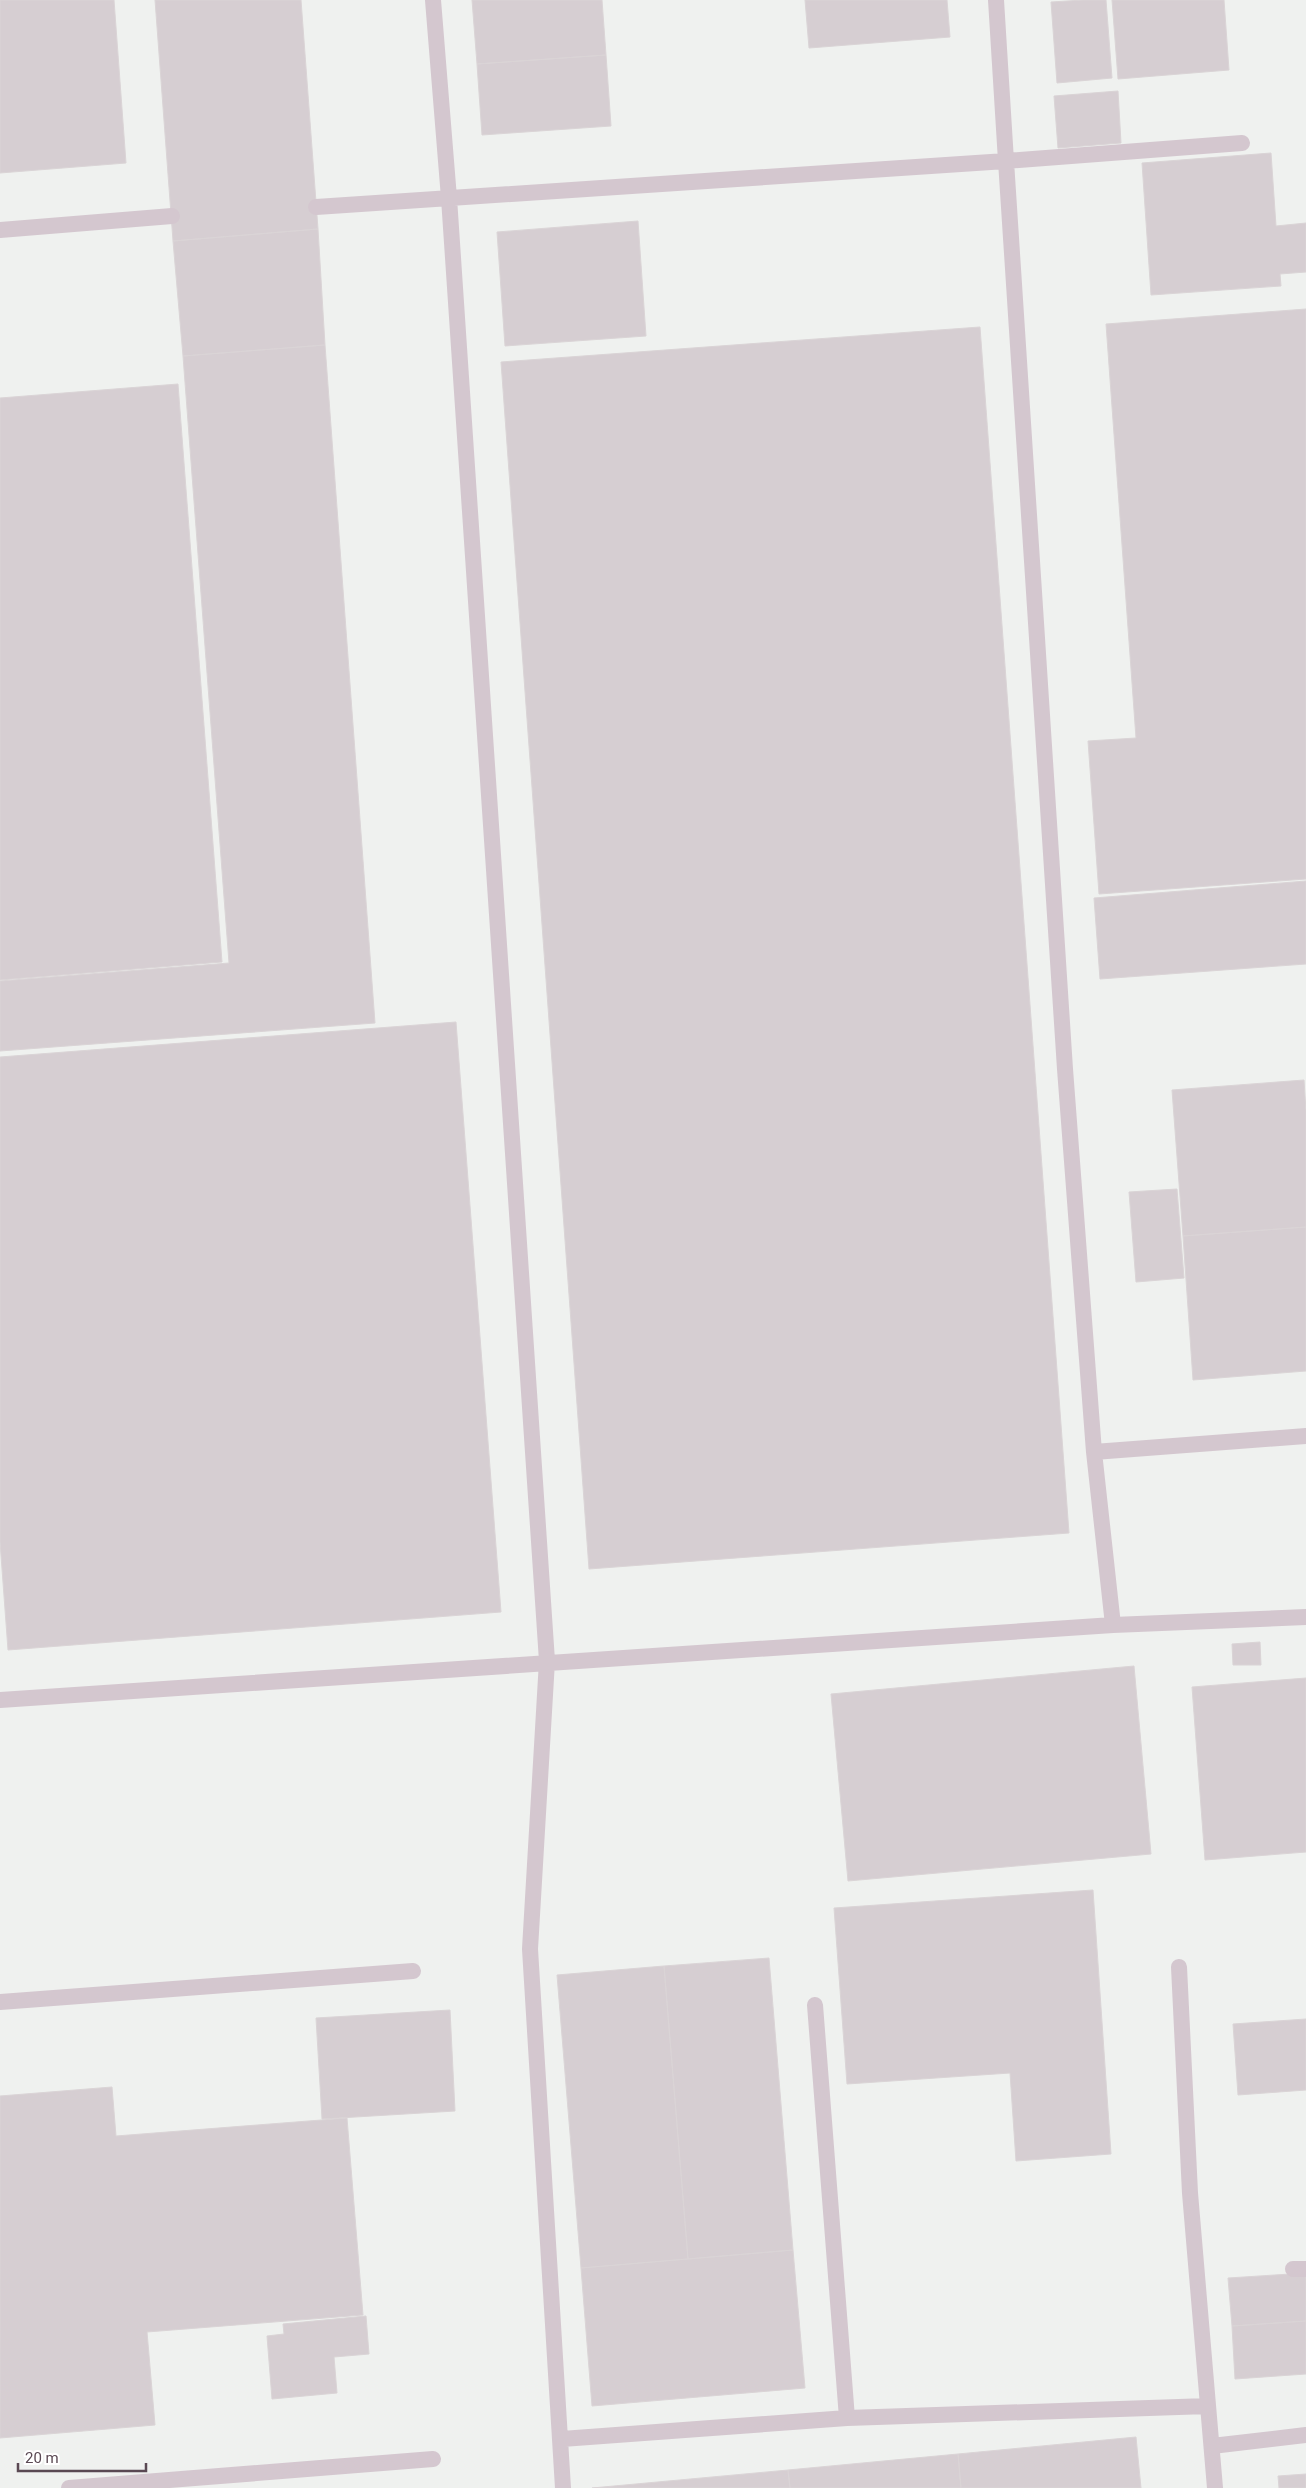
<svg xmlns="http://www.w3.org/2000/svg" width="1306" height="2488" font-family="Roboto,sans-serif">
  <rect width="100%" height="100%" fill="#eff1ef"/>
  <path fill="#d6ced2" stroke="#dad4d6" d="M0,0h114l12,163 -126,10z
    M155,0h146l17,229 -145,12z
    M472,0h130l4,55 -129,9z
    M805,0h142l3,37 -141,11z
    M1083,0h23l6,78 -55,5 -6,-81z
    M1112,0h112l5,70 -111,9z
    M606,55l5,71 -129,9 -5,-71z
    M1118,91l3,52 -63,5 -4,-52z
    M1271,153l5,73 30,-3v49l-26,2 1,12 -130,9 -9,-132z
    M638,221l8,115 -141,10 -8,-114z
    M318,229l7,116 -142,11 -10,-115z
    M1306,309v570l-207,15 -11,-153 48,-3 -30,-414z
    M980,327l89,1206 -480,36 -88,-1207z
    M325,345l50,678 -375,28v-70l229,-18 -46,-607z
    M178,384l44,578 -222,18v-582z
    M1306,881v83l-206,15 -6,-81z
    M456,1022l45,590 -493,38 -8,-108v-485z
    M1304,1080l2,31v116l-123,9 -11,-146z
    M1177,1189l7,89 -48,4 -7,-90z
    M1306,1227v144l-113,9 -10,-144z
    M1260,1642l1,23h-28l-1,-21z
    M1134,1666l17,188 -303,27 -17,-187z
    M1306,1678v174l-101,8 -13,-173z
    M1093,1890l18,264 -95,7 -6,-88 -163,11 -13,-176z
    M769,1958l24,292 -105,9 -24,-293z
    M664,1966l24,293 -107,9 -24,-293z
    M450,2010l5,101 -133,8 -6,-101z
    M1306,2019v71l-68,5 -5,-71z
    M112,2087l4,49 231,-18 16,197 -216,17 8,93 -155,13v-342z
    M793,2250l12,138 -213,18 -11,-138z
    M1306,2273v48l-74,5 -4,-48z
    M366,2316l3,38 -35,3 3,36 -65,6 -5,-63 17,-2 -1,-10z
    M1306,2321v53l-71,5 -3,-53z
    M1136,2437l5,51h-180l-3,-34z
    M958,2454l3,34h-171l-2,-18z
    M788,2470l2,18h-198z
    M1306,2474v14h-27l-1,-12z"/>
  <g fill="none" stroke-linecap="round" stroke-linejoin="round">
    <path stroke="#d4c7cf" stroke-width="16" d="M433,0l16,198 98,1463 -17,288 33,539
      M996,0l10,161 236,-18
      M316,207l690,-46 59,908 29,383 19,173
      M0,230l172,-14
      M1094,1452l212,-16
      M0,1700l1113,-75 193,-8
      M1179,1967l11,226 25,295
      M0,2002l413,-31
      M815,2005l32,413
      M1293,2269h13
      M562,2439l285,-21 361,-12
      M1212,2446l94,-11
      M69,2488l364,-29"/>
  </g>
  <path d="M18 2463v8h128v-8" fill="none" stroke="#5a4953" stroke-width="2.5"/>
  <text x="25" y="2463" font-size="15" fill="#5a4953" stroke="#ffffff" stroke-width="4" paint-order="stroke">20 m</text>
</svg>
